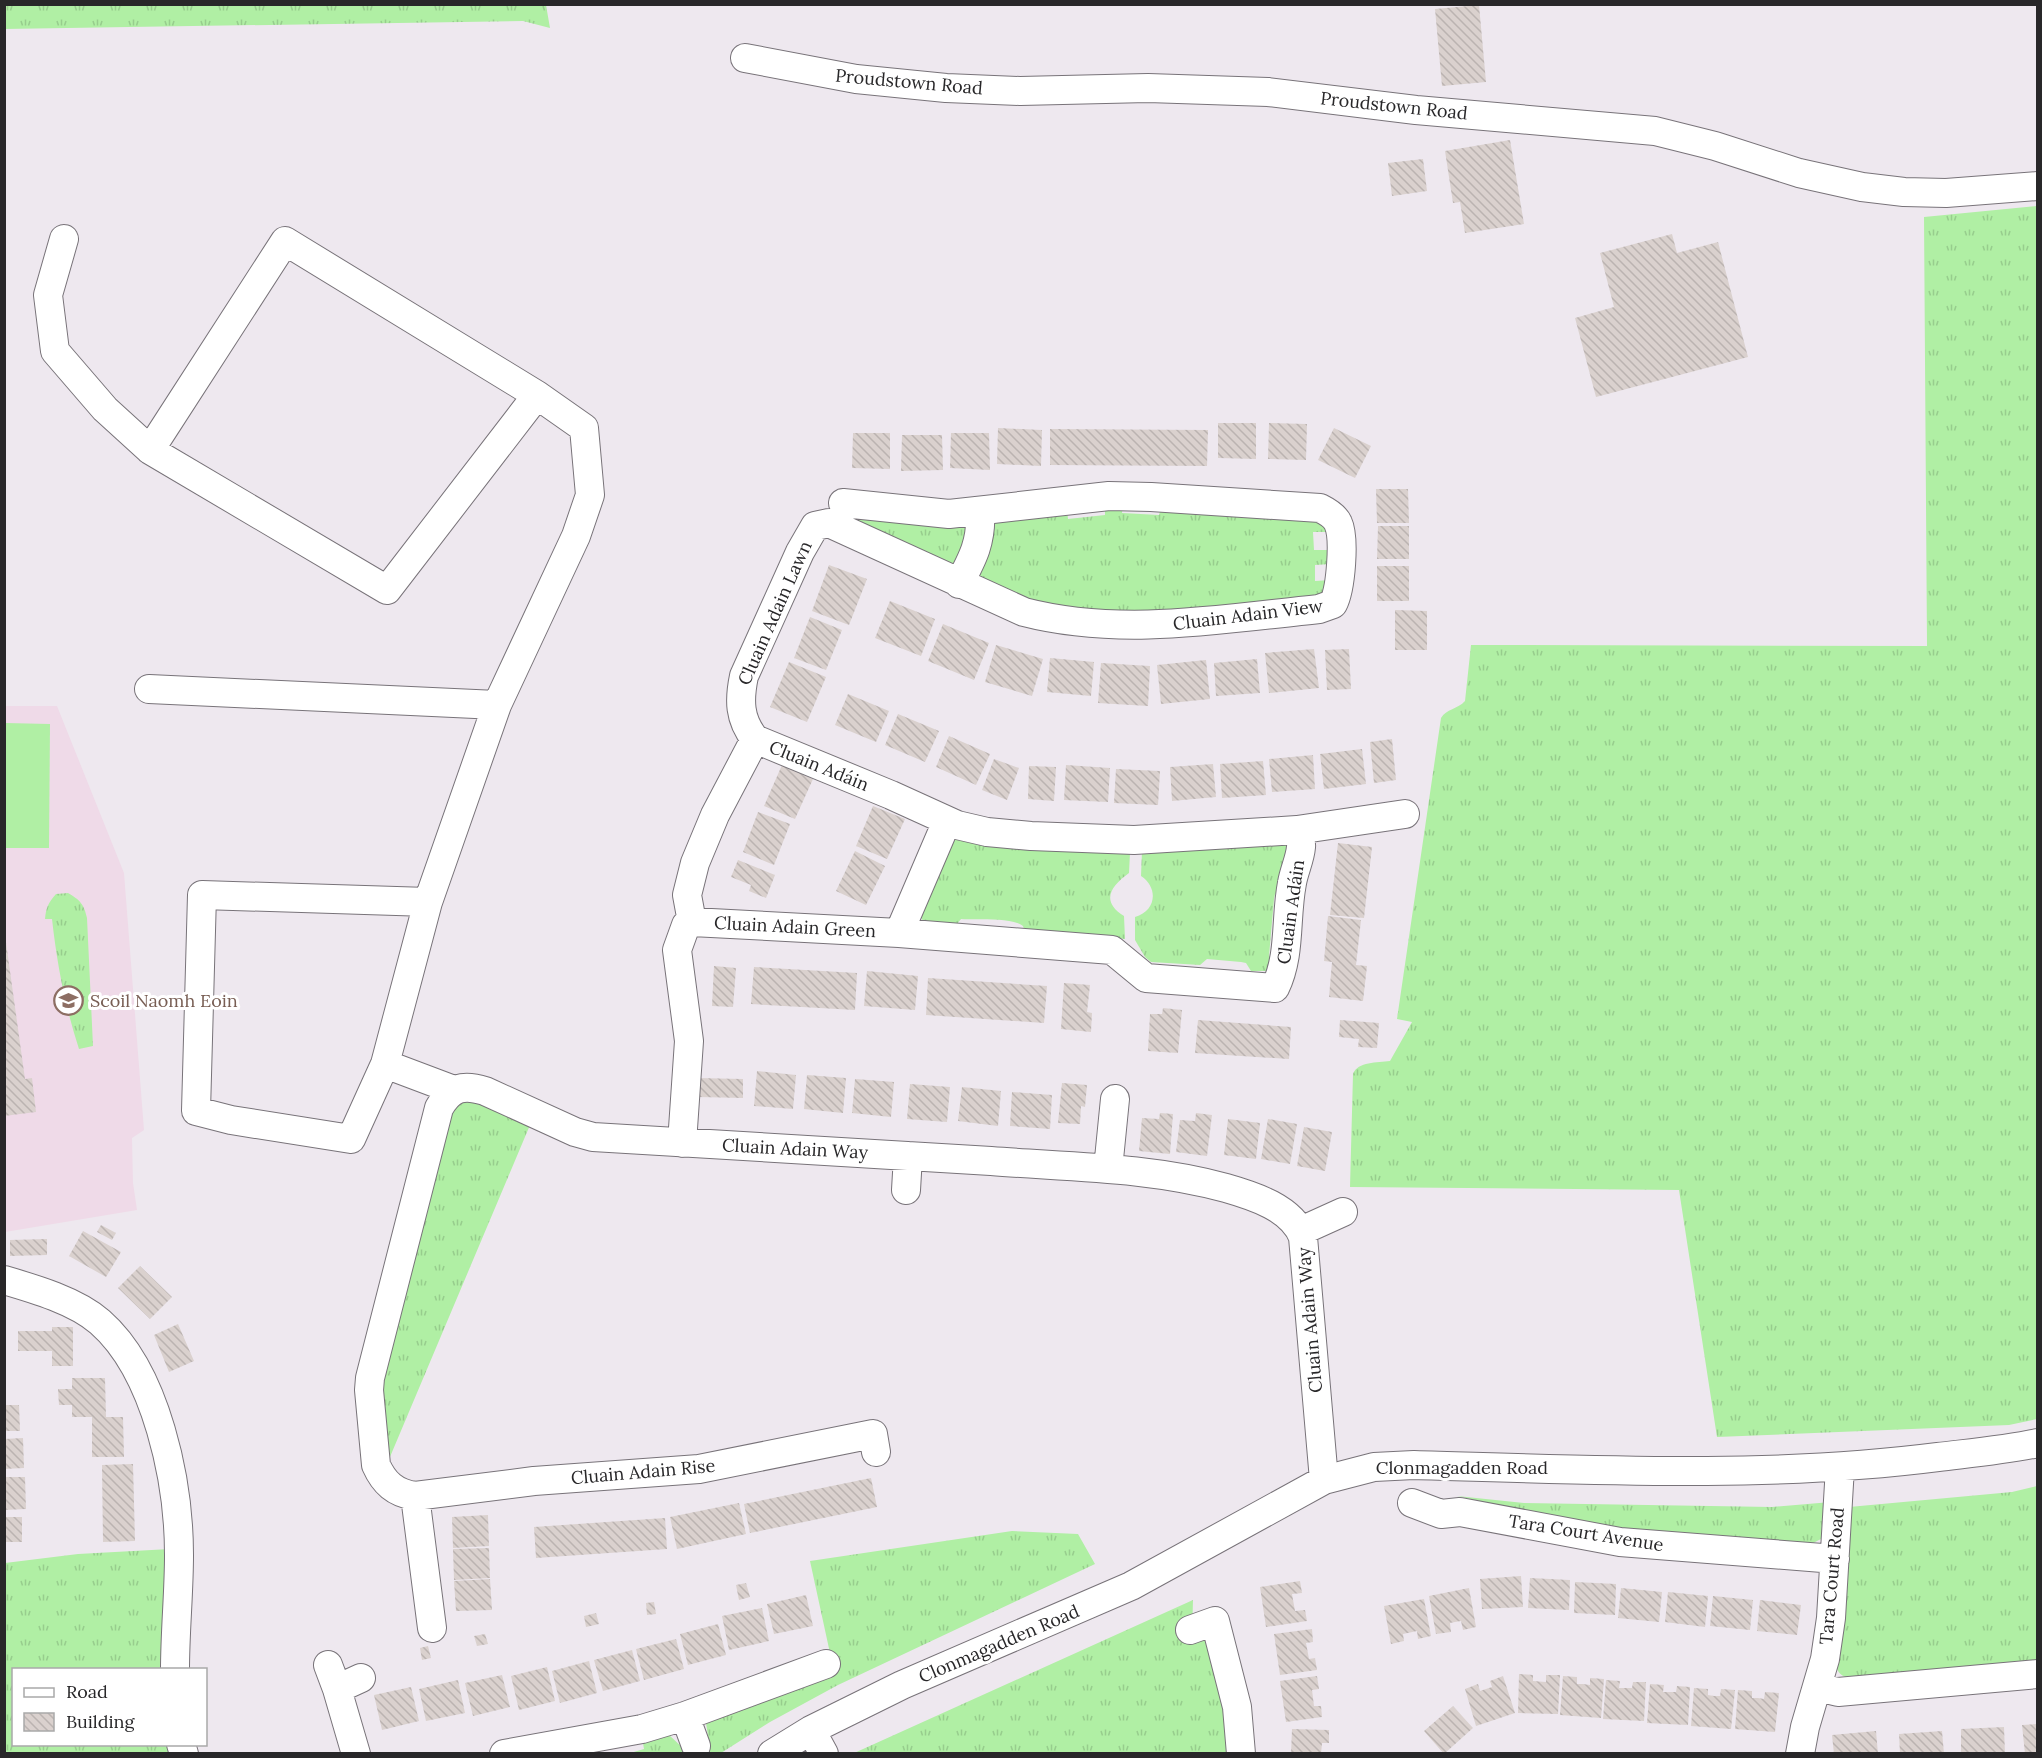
<svg xmlns="http://www.w3.org/2000/svg" width="2042" height="1758" font-family="Lora,serif">
  <defs>
    <pattern id="grass-tufts" width="24" height="20" patternUnits="userSpaceOnUse" patternTransform="scale(1.5)"><rect width="24" height="20" fill="#b0efa4"/><path d="M3 7l-1-3M5 7V3M7 7l1-3M15 17l-1-3M17 17v-4M19 17l1-3" fill="none" stroke="#97cd8d"/></pattern>
    <pattern id="building-back-hatch" width="6" height="6" patternUnits="userSpaceOnUse" patternTransform="scale(1.5)"><rect width="6" height="6" fill="#dad1ce"/><path d="M-1 5l2 2M0 0l6 6M5-1l2 2" fill="none" stroke="#bbb3b1"/></pattern>
  </defs>
  <rect width="100%" height="100%" fill="#eee8ef"/>
  <path fill="#efdae8" d="M5,706h52l67,167 20,257 -12,8 1,45 4,27 -132,22z"/>
  <path fill="url(#grass-tufts)" d="M546,5l4,23 -27,-7 -519,8 1,-25z
    M2037,206v1213l-28,6 -292,12 -38,-247 -329,-3 3,-113c5,-13 24,-11 37,-13l22,-39 -15,-3 44,-301c5,-9 17,-9 24,-17l6,-56 456,1 -3,-429z
    M1105,505h18l-1,8 37,2 2,-7 156,8 14,16h-18l1,18h17v14l-16,1v16l16,-1 -14,20 -172,17 -103,-8 -64,-28 13,-58 76,-13 1,9 37,-4z
    M834,513l127,9 9,9 -14,34z
    M954,838l176,15 -1,20c-18,13 -29,28 -5,43l1,23 -101,-10 -1,-3c-12,-9 -45,-6 -62,-7l-4,5 -33,-1 -4,-8z
    M1290,843l-8,48 -7,3 -1,5 -5,57 7,5 -7,10h-18l-5,-8 -5,-1 -34,-3 -7,6 -49,-3 -6,-5 -10,-17v-23c21,-6 24,-29 6,-41l1,-25z
    M68,893c12,7 16,11 19,25l6,128 -14,3c-14,-43 -22,-85 -27,-130h-7c1,-11 3,-16 11,-25z
    M466,1095l64,30 -143,339 -8,-98 67,-260z
    M2037,1486v179l-189,13c-9,-3 -11,-7 -13,-16l14,-155 163,-15z
    M1457,1496l67,7 248,4 59,-5 -6,35 -12,6 -99,-4 -126,-14z
    M1012,1531l66,3 17,30 -257,121 -68,37 -49,31 -94,1 17,-5 -2,-12 26,-3 16,15 24,-13 -2,-13 127,-56 -23,-106z
    M170,1549l-4,120 -152,1v74l159,1 1,8 -169,1v-191l73,-9z
    M1193,1600l-1,35 16,6 6,17 18,96h-380z"/>
  <path fill="#b0efa4" d="M5,723l45,1 -1,124h-44z"/>
  <path fill="url(#building-back-hatch)" d="M1479,5l7,77 -44,4 -7,-77z
    M1510,140l14,84 -59,9 -5,-31 -7,1 -8,-52z
    M1423,159l4,32 -35,5 -4,-33z
    M1672,234l5,19 41,-11 30,115 -152,40 -21,-79 39,-11 -14,-54z
    M1218,423h38v36l-38,-1z
    M1269,423l38,1 -1,36 -38,-1z
    M998,428l44,2 -1,36 -44,-2z
    M1334,428l37,18 -16,32 -37,-18z
    M1050,429l158,1 -1,36 -157,-1z
    M853,433h37v36l-38,-1z
    M951,433h38l1,37 -40,-2z
    M902,435h40l1,35 -42,1z
    M1376,489h32l1,34h-32z
    M1378,526h31v33h-32z
    M829,565l38,14 -18,46 -37,-14z
    M1377,566h32v35h-32z
    M890,601l45,18 -14,37 -46,-18z
    M1395,610l32,1v39h-32z
    M810,617l32,13 -16,40 -32,-12z
    M943,624l46,19 -15,37 -46,-19z
    M996,645l47,14 -11,37 -47,-14z
    M1314,649l5,39 -50,5 -4,-40z
    M1349,649l2,40 -24,1 -2,-40z
    M1050,658l44,4 -3,34 -44,-4z
    M1257,659l3,34 -44,3 -2,-33z
    M1206,660l4,39 -49,5 -4,-39z
    M789,662l37,15 -19,45 -37,-15z
    M1101,663l49,3 -2,40 -50,-3z
    M848,694l41,17 -13,31 -41,-17z
    M898,714l41,17 -14,31 -40,-17z
    M949,736l41,18 -14,31 -40,-18z
    M1392,739l4,41 -22,3 -4,-41z
    M1362,749l4,35 -42,5 -4,-35z
    M1313,755l2,34 -43,3 -3,-33z
    M994,759l25,9 -12,32 -25,-10z
    M1263,761l3,34 -44,3 -2,-34z
    M1213,764l3,33 -44,4 -2,-34z
    M782,765l31,14 -18,40 -31,-13z
    M1066,765l44,3 -2,34 -44,-2z
    M1029,766l27,1 -2,34 -26,-2z
    M1116,769l44,2 -2,34 -44,-2z
    M873,806l32,13 -18,40 -31,-13z
    M758,812l32,12 -16,41 -31,-13z
    M1338,843l34,4 -8,71 -34,-3z
    M855,851l30,15 -19,39 -30,-14z
    M738,860l37,15 -9,23 -17,-7 2,-6 -20,-8z
    M1328,916l33,4 -5,45 11,1 -4,35 -34,-4 3,-35 -8,-1z
    M4,928l21,151 7,-1 4,34 -32,4z
    M714,966l22,2 -3,39 -21,-1z
    M754,967l103,6 -2,37 -104,-6z
    M867,971l51,5 -3,34 -51,-4z
    M928,978l119,8 -3,37 -118,-8z
    M1064,983l26,2 -3,27 5,1 -1,19 -30,-3z
    M1163,1008l19,2 -4,43 -30,-2 2,-37h12z
    M1198,1020l93,7 -2,32 -94,-6z
    M1340,1020l39,3 -2,25 -19,-1 1,-8 -20,-2z
    M757,1071l39,4 -3,34 -39,-3z
    M807,1075l39,3 -3,35 -39,-4z
    M698,1078l45,1v19l-45,-1z
    M855,1079l39,3 -3,35 -39,-4z
    M1062,1083l25,2 -2,22 -4,-1 -1,18 -22,-1z
    M910,1084l40,3 -3,35 -40,-3z
    M962,1087l39,4 -3,35 -40,-5z
    M1012,1092l40,3 -2,34 -40,-3z
    M1160,1113l13,1 -3,40 -31,-3 3,-33 17,1z
    M1196,1113l16,2 -5,41 -31,-4 4,-32 15,1z
    M1228,1119l32,4 -4,36 -32,-4z
    M1268,1119l29,5 -7,40 -29,-5z
    M1304,1127l28,5 -7,39 -28,-5z
    M101,1225l15,8 -4,7 -15,-8z
    M83,1231l38,21 -15,25 -37,-21z
    M47,1239v16l-37,1v-16z
    M140,1266l32,31 -22,22 -32,-31z
    M178,1324l16,37 -25,11 -15,-37z
    M52,1327h21v39h-21v-15h-34v-20h34z
    M72,1378h33l1,39h17l1,40h-32v-40h-20v-12h-13l-1,-16h14z
    M4,1405h15l1,26h-16z
    M23,1438l1,30 -20,1v-30z
    M133,1464l2,77 -32,1 -1,-77z
    M4,1477h21l1,32 -22,1z
    M871,1478l6,29 -127,26 -6,-29z
    M739,1503l7,31 -69,15 -7,-32z
    M488,1515l1,31 -36,2 -1,-31z
    M4,1517h18v25h-18z
    M665,1518l2,31 -131,9 -2,-31z
    M489,1548l1,30 -36,2 -1,-31z
    M1521,1576l2,31 -41,2 -2,-30z
    M1530,1578l40,2 -1,30 -41,-2z
    M490,1579l2,31 -36,1 -2,-30z
    M1300,1581l2,12 -10,1 3,17 10,-1 2,11 -41,6 -6,-40z
    M1575,1582l41,2 -1,31 -41,-2z
    M746,1583l4,14 -11,3 -3,-15z
    M1469,1588l7,39 -13,3 -2,-9 -6,1 -5,1 1,9 -15,2 -7,-38z
    M1621,1588l41,4 -3,30 -41,-4z
    M1668,1592l40,4 -3,31 -40,-5z
    M806,1595l7,31 -39,8 -7,-30z
    M1713,1596l40,4 -3,30 -40,-4z
    M1424,1599l7,37 -13,3 -1,-8 -14,3 1,7 -13,3 -7,-38z
    M1760,1600l41,5 -4,30 -40,-4z
    M654,1602l2,12 -9,1 -1,-12z
    M762,1608l7,33 -40,9 -7,-34z
    M596,1613l3,11 -13,3 -2,-11z
    M718,1624l8,31 -38,10 -8,-31z
    M1312,1629l1,13 -7,1 3,16 6,-1 2,12 -37,5 -6,-41z
    M485,1634l3,10 -11,2 -3,-10z
    M676,1639l8,30 -40,11 -8,-31z
    M428,1646l3,12 -9,2 -2,-12z
    M632,1650l8,31 -37,10 -9,-31z
    M589,1661l8,32 -37,10 -8,-32z
    M547,1667l8,34 -36,9 -8,-34z
    M1519,1674l14,1v6l13,1v-7h14l-2,39 -40,-1z
    M502,1675l8,32 -37,9 -8,-33z
    M1317,1676l2,13 -7,1 2,16h7l1,11 -36,5 -6,-41z
    M1503,1676l12,37 -39,13 -11,-37 13,-5 2,7 12,-4 -2,-6z
    M1563,1676l14,1v7h6l7,1v-7l14,1 -3,39 -41,-3z
    M458,1680l7,33 -39,8 -7,-32z
    M1606,1680l14,1 -1,7h13l1,-6h13l-2,39 -41,-2z
    M1650,1684l14,1 -1,7h13l1,-6 13,1 -2,38 -41,-2z
    M411,1687l8,34 -37,9 -8,-35z
    M1694,1688l14,1v6l6,1h6l1,-7 14,1 -4,39 -40,-3z
    M1738,1690l14,1v7h6l6,1 1,-7 14,1 -4,39 -40,-3z
    M1453,1706l20,22 -29,26 -20,-23z
    M2037,1724v30h-12l-3,-29z
    M2004,1727l1,27h-44v-25z
    M1292,1729l37,1v13h-7l-1,11h-30z
    M1876,1731l2,23h-44l-2,-19z
    M1942,1731l2,23h-44l-1,-20z"/>
  <g fill="none" stroke-linecap="round" stroke-linejoin="round">
    <defs>
      <path id="minor" d="M745,58l111,21 90,9 74,3 128,-3 120,4 148,18 239,21 60,15 84,27 63,14 42,5 42,1 92,-7
        M64,239l-16,56 7,56 50,58 45,41
        M959,584c14,-26 23,-43 21,-73
        M149,689l348,16 -69,197
        M497,705l79,-169 14,-41 -6,-67 -47,-33 -252,-154 -135,209 237,140 150,-195
        M755,739l136,56 66,30 30,7 44,4 103,4 163,-10c2,5 5,12 4,17 -1,12 -7,24 -9,36 -7,36 -1,72 -17,105l-129,-10 -34,-28 -213,-17 42,-98
        M1297,830l108,-16
        M692,922l207,11
        M385,1064l43,-162 -226,-7 -6,216 35,9 120,19 34,-75 69,26
        M682,1143l7,-102 -12,-91 9,-25 6,-3 -5,-27 8,-32 20,-48 40,-76c-16,-20 -16,-39 -11,-63l56,-124 15,-26 14,-3 195,89c97,25 197,7 295,-3l14,-5c8,-15 12,-66 5,-81 -3,-7 -12,-12 -18,-15l-169,-11 -42,-1 -160,18 -106,-11
        M1108,1169l7,-70
        M906,1190l2,-34
        M1301,1231l42,-19
        M4,1280c31,9 72,21 96,42 57,50 79,160 79,233 0,38 -4,76 -4,115
        M876,1452l-3,-18 -174,35 -165,12 -119,15c-20,-3 -31,-13 -39,-31l-7,-75 1,-12 69,-270c12,-21 24,-24 46,-17l90,41 18,5c133,9 266,15 398,24 78,6 159,6 235,27 28,8 66,20 77,49l21,243
        M415,1496l17,132
        M1412,1503l29,11 19,-2 160,30 215,17
        M1190,1630l25,-9 22,86 4,47
        M328,1665l9,24 19,65
        M1817,1687l21,5 200,-18
        M337,1689l24,-11
        M685,1716l11,30
        M811,1730l13,24
        M181,1744l3,10
        M504,1754l138,-25 43,-13 141,-52
        M772,1754l39,-24 91,-45 229,-99 193,-106 50,-13 40,-2c175,5 351,14 524,-8 33,-4 67,-7 100,-14
        M1800,1754l5,-27 20,-68 6,-41 9,-151"/>
    </defs>
    <use href="#minor" stroke="#787379" stroke-width="30"/>
    <use href="#minor" stroke="#fff" stroke-width="28"/>
  </g>
  <defs>
    <symbol id="school-ring" viewBox="-11 -11 22 22"><circle r="9.5" fill="#fff" stroke="#8d6e63" stroke-width="1.5"/><path d="M0-5L7-2L0 1L-7-2ZM-4 1L0 2.5L4 1V4Q0 6-4 4Z" fill="#8d6e63"/></symbol>
  </defs>
  <g fill-rule="evenodd">
    <use href="#school-ring" x="52" y="984" width="33" height="33"/>
  </g>
  <g text-anchor="middle" stroke-width="6" stroke-linejoin="round" paint-order="stroke">
    <g font-size="18" fill="#282729" stroke="#fff">
      <text transform="translate(909 82) rotate(5)" y="6">Proudstown Road</text>
      <text transform="translate(1394 106) rotate(6)" y="6">Proudstown Road</text>
      <text transform="translate(775 613) rotate(-66)" y="6">Cluain Adain Lawn</text>
      <text transform="translate(1248 615) rotate(-7)" y="6">Cluain Adain View</text>
      <text transform="translate(819 766) rotate(22)" y="6">Cluain Adáin</text>
      <text transform="translate(1291 912) rotate(-82)" y="6">Cluain Adáin</text>
      <text transform="translate(795 927) rotate(3)" y="6">Cluain Adain Green</text>
      <text transform="translate(795 1149) rotate(3)" y="6">Cluain Adain Way</text>
      <text transform="translate(1310 1320) rotate(-95)" y="6">Cluain Adain Way</text>
      <text x="1462" y="1474">Clonmagadden Road</text>
      <text transform="translate(643 1472) rotate(-5)" y="6">Cluain Adain Rise</text>
      <text transform="translate(1586 1533) rotate(9)" y="6">Tara Court Avenue</text>
      <text transform="translate(1832 1576) rotate(-85)" y="6">Tara Court Road</text>
      <text transform="translate(999 1644) rotate(-23)" y="6">Clonmagadden Road</text>
    </g>
    <g font-size="18" fill="#785e54" stroke="#fff" text-anchor="start">
      <text x="90" y="1007">Scoil Naomh Eoin</text>
    </g>
  </g>
  <rect width="2042" height="1758" fill="none" stroke="#282729" stroke-width="12"/>
  <rect x="12" y="1668" width="195" height="78" fill="#ffffff" stroke="#a9a9a9" stroke-width="1.5"/>
  <rect x="24" y="1688" width="30" height="9" fill="#ffffff" stroke="#a9a9a9" stroke-width="1.5"/>
  <text x="66" y="1698" font-size="18" fill="#282729">Road</text>
  <rect x="24" y="1713" width="30" height="18" fill="url(#building-back-hatch)" stroke="#a9a9a9" stroke-width="1.5"/>
  <text x="66" y="1728" font-size="18" fill="#282729">Building</text>
</svg>
